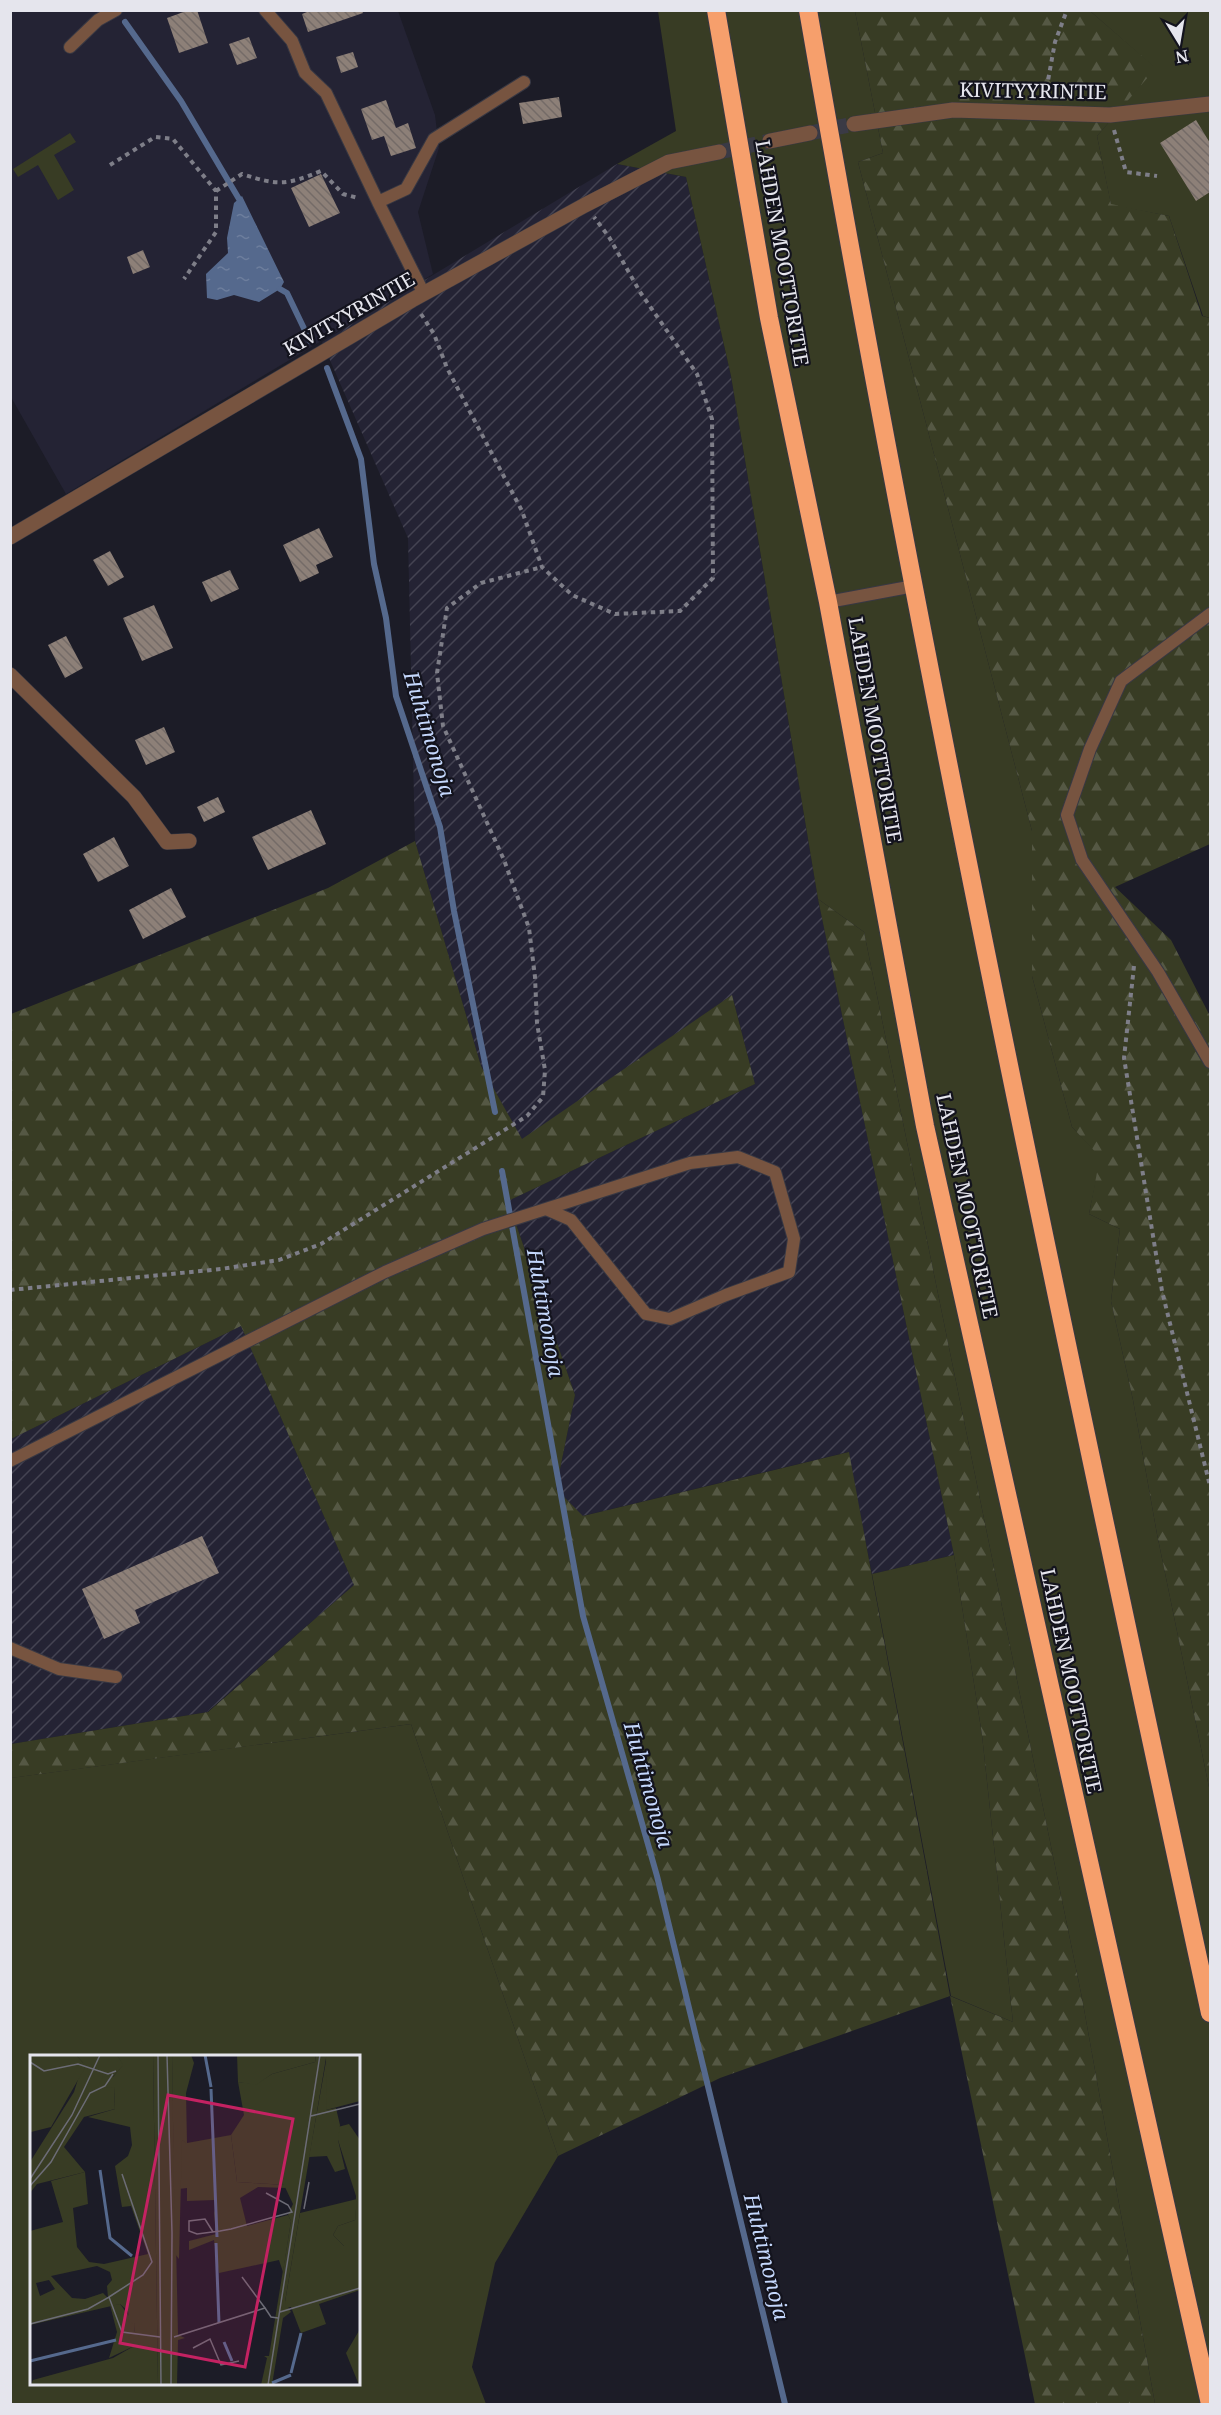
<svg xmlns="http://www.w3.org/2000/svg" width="1221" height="2415" font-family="'Noto Serif',serif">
  <defs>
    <pattern id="industrial-furrows" width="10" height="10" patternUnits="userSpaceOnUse" patternTransform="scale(1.5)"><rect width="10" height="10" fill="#242334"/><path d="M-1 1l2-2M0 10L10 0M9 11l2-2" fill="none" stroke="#444352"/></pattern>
    <pattern id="forest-firs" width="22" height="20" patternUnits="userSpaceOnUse" patternTransform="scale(1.5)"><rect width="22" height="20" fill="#383c24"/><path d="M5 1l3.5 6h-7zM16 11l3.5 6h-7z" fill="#555844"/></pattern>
    <pattern id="water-ripples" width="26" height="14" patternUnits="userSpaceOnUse" patternTransform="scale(1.5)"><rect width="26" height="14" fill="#55698d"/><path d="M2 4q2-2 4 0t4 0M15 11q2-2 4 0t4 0" fill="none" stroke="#6d7e9d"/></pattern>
    <pattern id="building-back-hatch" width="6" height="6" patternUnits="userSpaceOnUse" patternTransform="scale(1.5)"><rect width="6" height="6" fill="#8d8078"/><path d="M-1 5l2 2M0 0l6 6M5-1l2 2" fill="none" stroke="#746b67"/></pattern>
  </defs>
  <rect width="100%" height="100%" fill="#1c1c27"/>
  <path fill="#242334" d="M10,11h388l37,104 4,33 -21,64 15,62 -367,220 -55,-97z"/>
  <path fill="url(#industrial-furrows)" d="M617,164l69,13 45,199 87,523 136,656 -82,19 -24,-122 -266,64 -26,-27 19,-94 -67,-194 247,-117 -23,-89 -210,145 -41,-74 -66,-225 -7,-303 -86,-196z
    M241,1326l113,259 -147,127 -196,32v-305z"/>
  <path fill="#383c24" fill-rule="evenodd" d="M658,11h197l28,142 -25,9 174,669v145l40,151 29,30 -12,57 31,15 -9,72 22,99 24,134 53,258v612h-55l-73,-406 -218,-1066 -46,-33 -87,-523 -45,-199 -69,-13 59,-33z
    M1090,11h120v307l-7,-2 -34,-100 -58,-11 -14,-69 58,-68z
    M70,133l6,9 -22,13 20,35 -16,10 -20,-35 -20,12 -5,-8z
    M954,1555l28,180 31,287 -62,-26 -79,-422z
    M411,1724l147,432 -63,107 -23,104 14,37h-475l-1,-626zM32,2056h326v328h-326z"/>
  <path fill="url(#forest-firs)" d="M855,11h235l66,57 -59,68 14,68 58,12 33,100 8,2v526l-95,43 56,53 39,76v776l-53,-258 -24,-134 -22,-99 9,-72 -31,-15 11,-57 -28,-30 -40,-151v-145l-174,-669 25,-9z
    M415,841l66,225 41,73 210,-144 23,89 -247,117 67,194 -19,94 27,27 266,-64 101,544 63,26 -31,-287 -28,-180 -136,-656 46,33 218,1066 73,406h-120l-85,-408 -230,82 -162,78 -147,-432 -400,54v-34l197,-32 146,-127 -113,-259 -230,113v-425l317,-126z"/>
  <path fill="url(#water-ripples)" d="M242,196l42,86 -4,7 -21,13 -25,-7 -17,5 -10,-2 -1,-24 22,-21 -1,-15 7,-35z"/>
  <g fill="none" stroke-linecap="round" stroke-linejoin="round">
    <path stroke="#55698d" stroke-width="6" d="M125,22l56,79 58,98
      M280,289l7,4 23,48
      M327,368l34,91 13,105 12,54 10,78 44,131 14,84 41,201
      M502,1171l81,445 74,260 128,528"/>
  </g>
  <path fill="url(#building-back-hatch)" d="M189,10h8l11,33 -29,10 -12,-35z
    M312,10h50l1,3 -55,19 -6,-18z
    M249,37l8,21 -20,7 -8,-21z
    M353,52l5,15 -17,6 -5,-16z
    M559,97l3,20 -39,7 -4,-21z
    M386,100l10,28 12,-5 8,25 -25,8 -7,-20 -12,4 -11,-31z
    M1196,120l14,23v49l-14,9 -36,-58z
    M321,174l19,39 -31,14 -18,-39z
    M143,250l7,17 -17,7 -6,-17z
    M319,528l14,29 -17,8 3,8 -19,9 -17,-37z
    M110,551l14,26 -16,9 -15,-26z
    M230,570l9,19 -28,13 -9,-20z
    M154,605l19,43 -31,13 -19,-43z
    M66,636l17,32 -18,10 -17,-33z
    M164,727l11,25 -29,13 -11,-25z
    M218,797l7,15 -21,10 -7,-15z
    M311,810l15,34 -58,26 -16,-33z
    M114,837l15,29 -31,16 -15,-28z
    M171,888l15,29 -43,22 -14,-29z
    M202,1536l17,37 -84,37 5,13 -36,16 -22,-50z"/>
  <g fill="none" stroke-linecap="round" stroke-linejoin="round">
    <path stroke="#3a3a45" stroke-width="15" stroke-dasharray="15 8" stroke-linecap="butt" d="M810,133l44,-9
      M719,152l51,-11"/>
    <defs>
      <path id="service" d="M265,10l27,31 13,32 21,20 52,109 28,-13 28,-50 90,-57
        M70,47l28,-27 18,-10
        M378,202l46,92
        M828,602l86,-16
        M1210,614l-89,67 -31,68 -23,66 15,45 76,112 52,90
        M10,1461l375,-189 98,-43 207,-66 48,-6 37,15 19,67 -5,33 -63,23 -56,24 -24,-5 -75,-94 -25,-11
        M10,1648l49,21 57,8"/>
      <path id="minor" d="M854,124l99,-14 157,5 100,-11
        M770,141l40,-8
        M10,537l402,-237 173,-95 84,-43 50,-10
        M10,675l124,122 33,45 22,-1"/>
      <path id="motorway" d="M716,10l53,308 59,284 97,524 285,1278
        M808,10c116,671 258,1338 402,2003"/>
    </defs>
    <use href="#service" stroke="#383843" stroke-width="14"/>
    <use href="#minor" stroke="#383843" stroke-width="16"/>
    <use href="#motorway" stroke="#383843" stroke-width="20"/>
    <path stroke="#7e7e88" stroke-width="4" stroke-dasharray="4.5 4.5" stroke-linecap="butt" d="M1045,97l10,-55 12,-32
      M1114,130l12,42 31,4
      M110,165l45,-28 18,2 43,52v41l-32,47
      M216,191l26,-17c36,12 45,11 79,-3l22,23 15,4
      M421,314l13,20 13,34 75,143 20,56 30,28 43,19 65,-3 33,-33 -1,-159 -15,-45 -57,-82 -31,-55 -15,-20
      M1134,966l-10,92 38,233 48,195
      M10,1290l211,-21 58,-9 42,-16 206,-128 16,-19 2,-27 -8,-47 -2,-46 -6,-49 -25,-68 -61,-134 -6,-53 10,-65 34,-25 61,-16"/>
    <use href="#service" stroke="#775440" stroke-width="12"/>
    <use href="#minor" stroke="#775440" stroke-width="15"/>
    <use href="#motorway" stroke="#f69f6c" stroke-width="18"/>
  </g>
  <g text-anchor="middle" stroke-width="4.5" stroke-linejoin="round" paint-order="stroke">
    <g font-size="20" fill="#e5e5ed" stroke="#13131d">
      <text transform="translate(1033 91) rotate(1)" y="7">KIVITYYRINTIE</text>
      <text transform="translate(782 253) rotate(80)" y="7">LAHDEN MOOTTORITIE</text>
      <text transform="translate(349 314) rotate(-30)" y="7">KIVITYYRINTIE</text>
      <text transform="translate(875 730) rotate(80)" y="7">LAHDEN MOOTTORITIE</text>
      <text transform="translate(967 1206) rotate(78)" y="7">LAHDEN MOOTTORITIE</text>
      <text transform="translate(1071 1681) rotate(78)" y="7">LAHDEN MOOTTORITIE</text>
    </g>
    <g font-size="21" font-style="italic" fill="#c4d7fc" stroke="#13131d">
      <text transform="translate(429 734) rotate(73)" y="7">Huhtimonoja</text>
      <text transform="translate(545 1313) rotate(80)" y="7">Huhtimonoja</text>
      <text transform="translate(648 1785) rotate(74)" y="7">Huhtimonoja</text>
      <text transform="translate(766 2257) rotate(76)" y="7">Huhtimonoja</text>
    </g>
  </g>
  <g transform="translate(30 2055)">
    <rect width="330" height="330" fill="#1c1c27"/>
    <path d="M46,0h41l7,10 -20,21 10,1 1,22 -31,8 -20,30 21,25 -48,12 -7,9v-31l44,-70 9,-29zM123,0h19l6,280 7,3 -7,2 -1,45h-19zM286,0h44v46l-34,9v-52l-41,244 6,10 -8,6 -11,67h-11l6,-27 -3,-2h5l22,-135 -3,-6 5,-11 -9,-19 -47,-3 -6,-47 13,-20 -6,-33 18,2 16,-10 43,-12zM319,69l11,16v106h-16l-11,-11 5,-9 17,-6 1,-24 -18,-56v-13zM151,84l6,4v45l-9,1zM90,249l15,20 -1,22 -25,12 8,-26 -7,-27z" fill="#383c24"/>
    <path d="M0,0h46l10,11 -35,61 -20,5zM87,0h36l5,330h-127l2,-5 80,-22 21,-12 -6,-9 7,-6v-7l-6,-2 -1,-11 -8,-7 -90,21v-94l33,-9 -12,-41 34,-9 3,32 -15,4 4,39 12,15 15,2 44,-10 -17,-48 -9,1 -7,-41 13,-10 4,-11 -2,-18 -42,-10 27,-8 -1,-22 -17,2 6,-13 10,1 10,-12zM67,211l13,6 2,8 -5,6 1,12 -5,-5 -18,6 -13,-1 -21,-22zM19,225l6,9 -15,7 -4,-13zM142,0h19l3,8 -8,30 1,50 44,-8 6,47 48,3 1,3 -28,-1 -18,11 7,28 41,-11 3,6 -8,51 -4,-12 -60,13 -5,-33 -25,10v-9l27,-7 -2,-21 3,-10 -2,-3 -28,1v-57l-5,-4 -3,119 -4,-5zM207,0h79l-1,7 -43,12 -16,11 -18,-3zM297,1l-1,54 10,-2 4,17 -2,15 7,29 -10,3 -8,-16 -18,1zM327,144l-2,21 -17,6 -5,9 11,11h16v44l-41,14 7,20 -25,9 -10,-26 -5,1 -1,-6 15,-89zM330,274v56h-1l-13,-32z" fill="#383c24" fill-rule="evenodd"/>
    <path fill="none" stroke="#55698d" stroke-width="3" d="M175,0l6,32M181,34l6,148M70,115l10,68 22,18M186,188l3,80M194,287l8,19M0,306l86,-21M261,318l10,-40M242,328l19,-8"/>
    <path fill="none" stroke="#6c6c76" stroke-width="1.5" d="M128,0l3,330M137,0l5,178 -1,152M0,7l14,9 34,-7 30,10 8,-3M281,61l49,-12M0,124l42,-64 28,-60M0,131l21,-24 39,-69 15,-7 8,-12M274,154l5,-27M183,177l-8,-13 -16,2v10l8,3 23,-3 11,-2 61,-17 -4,-7 -22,-12M212,222l23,31M79,242l34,-22 9,-13 -30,-88M250,257l80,-24M0,269l58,-15 21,-12 13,35 38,5M144,282l91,-29 6,9 7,1M163,293l17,-9 11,26 18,-4M238,330l52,-330"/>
    <path fill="#c42262" fill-opacity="0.15" stroke="#c42262" stroke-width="3" d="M138,40l125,24 -48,248 -125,-24z"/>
    <rect width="330" height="330" fill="none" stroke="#e5e5ed" stroke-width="3"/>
  </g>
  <rect width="1221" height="2415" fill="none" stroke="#e5e5ed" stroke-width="24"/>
  <g transform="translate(1179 42) rotate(169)" stroke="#13131d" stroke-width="4.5" paint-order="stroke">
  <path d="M0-4.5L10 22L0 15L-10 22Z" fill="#e5e5ed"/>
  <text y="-9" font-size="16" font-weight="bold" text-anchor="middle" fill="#e5e5ed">N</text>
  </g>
</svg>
